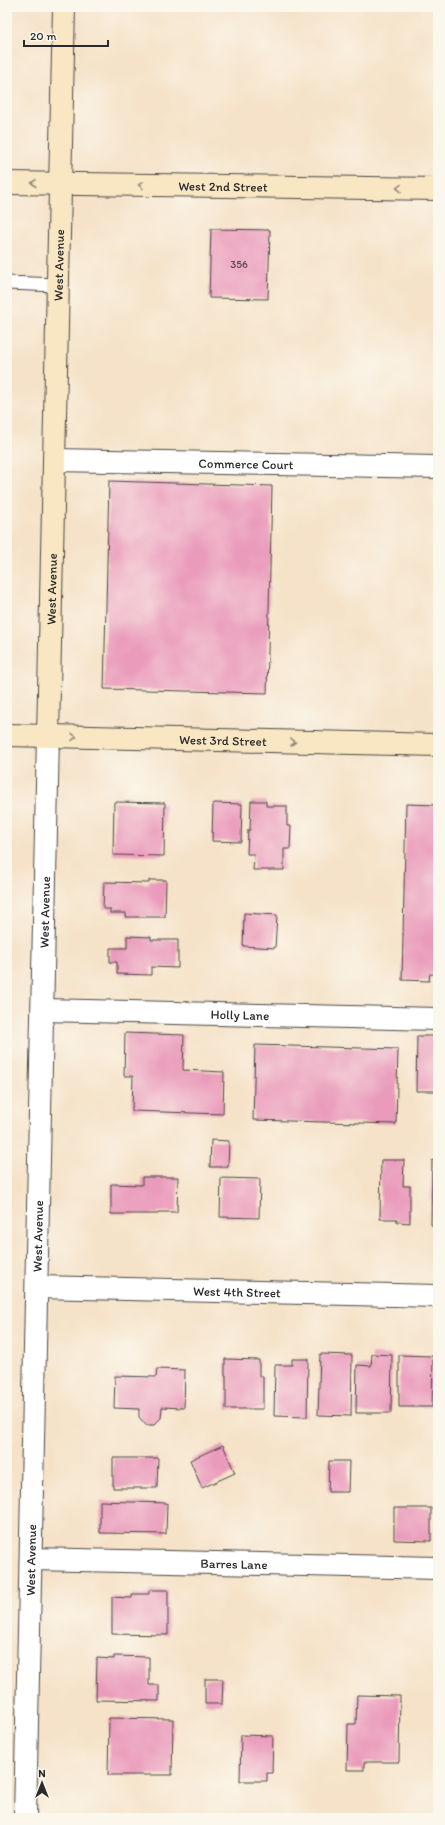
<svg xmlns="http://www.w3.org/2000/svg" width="445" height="1825" font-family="Itim,sans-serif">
  <rect width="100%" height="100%" fill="#fbf7ec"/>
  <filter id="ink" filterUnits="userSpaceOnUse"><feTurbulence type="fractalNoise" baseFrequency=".025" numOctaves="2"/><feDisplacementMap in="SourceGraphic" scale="8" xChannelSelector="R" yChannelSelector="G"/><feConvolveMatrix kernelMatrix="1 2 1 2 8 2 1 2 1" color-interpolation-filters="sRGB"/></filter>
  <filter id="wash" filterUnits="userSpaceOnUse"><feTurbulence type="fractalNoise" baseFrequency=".012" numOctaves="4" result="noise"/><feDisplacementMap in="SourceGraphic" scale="16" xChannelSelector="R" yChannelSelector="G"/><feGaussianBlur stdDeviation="0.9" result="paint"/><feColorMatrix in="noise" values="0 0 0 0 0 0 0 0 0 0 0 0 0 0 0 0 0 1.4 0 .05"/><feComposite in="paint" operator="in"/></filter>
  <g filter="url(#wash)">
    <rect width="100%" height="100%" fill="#f5e2c8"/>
    <g id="blocks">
      <path fill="#ea9bbb" d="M211,229l59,1 -2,69 -59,-1z
        M109,481l163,5 -5,207 -163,-4z
        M251,801h15v5h21v20h4l-1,23h-6v21h-31l1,-16h-7l1,-24h2z
        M114,802l51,1 -1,53 -51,-1z
        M213,803l29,1 -1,38 -29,-1z
        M406,804l32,1v169h-8l-1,7 -27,-1z
        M149,880h17l-1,37h-39v-4h-16v-4h-7l1,-27 45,1z
        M244,913l33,2 -2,33 -32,-2z
        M127,936l24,1v3h27v28l-27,-1v8l-34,-1v-12h-7v-14h17z
        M125,1033l59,2 -1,35 41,2 -1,42 -91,-3 1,-35h-9z
        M417,1036h21v55h-22z
        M255,1045l143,4 -2,75 -143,-4z
        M211,1140l18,1 -1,26h-18z
        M381,1160h23l-1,26h7v37l-13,-1v-3h-17z
        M432,1160l6,1v64h-7z
        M142,1177h36l-1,35h-19v2h-47v-30l31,1z
        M221,1178l39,1 -1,39 -39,-1z
        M320,1354l32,1 -1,61 -33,-1z
        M372,1354l20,1 -1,58h-35l1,-48 14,1z
        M399,1355l34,1 -1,51h-33z
        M225,1359l34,1v16h4v33h-37v-34h-1z
        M292,1359h16l-1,58 -33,-1 1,-51h17z
        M157,1369l28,1 -1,38 -22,-1 -1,11 -7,7h-8l-7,-8v-8l-25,-1 1,-32 41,1z
        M223,1445l12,28 -33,15 -12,-28z
        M113,1458h45l-1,30h-44z
        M329,1461h20l-1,31h-20z
        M100,1501l67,2 -1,31 -66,-1z
        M394,1508h37v33l-37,-1z
        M149,1590h19v45l-56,-1v-37l20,1v-4h17z
        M114,1656l35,1v28h10v16l-63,-1 1,-42 17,1z
        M205,1679h18l-1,25h-17z
        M357,1695l43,1 -1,66h-35v8h-17l1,-46h8z
        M109,1718l64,1 -1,56h-64z
        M241,1735l32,1 -1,37h-5v8h-27z"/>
    </g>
  </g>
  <g filter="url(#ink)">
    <use href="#blocks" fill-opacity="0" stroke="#494643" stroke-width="1"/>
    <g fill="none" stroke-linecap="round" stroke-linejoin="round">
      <defs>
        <path id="lane" d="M7,283l51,2"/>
        <g id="street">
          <path id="s1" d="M54,460l384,7"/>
          <path id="s2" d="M43,1010l395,9"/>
          <path id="s3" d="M37,1287l401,9"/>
          <path id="s4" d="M31,1559l407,9"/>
          <path id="s5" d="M25,1818l23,-1082"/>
        </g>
        <g id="secondary">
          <path id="s6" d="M7,183l431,6"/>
          <path id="s7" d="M7,735l431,10"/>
          <path id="s8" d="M48,736l16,-729"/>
        </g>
      </defs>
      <use href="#lane" stroke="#494643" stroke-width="15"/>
      <use href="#street" stroke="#494643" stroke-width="24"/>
      <use href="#secondary" stroke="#494643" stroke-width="24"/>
      <use href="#lane" stroke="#fff" stroke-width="13"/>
      <use href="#street" stroke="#fff" stroke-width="22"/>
      <use href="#secondary" stroke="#f9e7c3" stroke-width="22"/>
    </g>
    <defs><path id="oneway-chevron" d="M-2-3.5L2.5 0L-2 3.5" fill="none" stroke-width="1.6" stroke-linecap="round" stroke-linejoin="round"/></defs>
    <g stroke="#928977">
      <use href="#oneway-chevron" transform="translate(34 183) rotate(-179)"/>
      <use href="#oneway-chevron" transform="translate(141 185) rotate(-179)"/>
      <use href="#oneway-chevron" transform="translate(399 188) rotate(-179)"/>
      <use href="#oneway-chevron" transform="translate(74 737) rotate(1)"/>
      <use href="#oneway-chevron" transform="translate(293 742) rotate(1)"/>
    </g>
  </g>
  <g text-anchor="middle" stroke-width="3.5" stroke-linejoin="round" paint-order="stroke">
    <g font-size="11" fill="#5b474f">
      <text x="239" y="268">356</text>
    </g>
    <g font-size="13" fill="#2b2b2b" stroke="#fbf7ec">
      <text dy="5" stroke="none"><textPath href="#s6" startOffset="216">West 2nd Street</textPath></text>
      <text dy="5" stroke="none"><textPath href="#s8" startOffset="471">West Avenue</textPath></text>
      <text dy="5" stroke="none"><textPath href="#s1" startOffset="192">Commerce Court</textPath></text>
      <text dy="5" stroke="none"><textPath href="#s8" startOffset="147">West Avenue</textPath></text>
      <text dy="5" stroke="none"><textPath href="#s7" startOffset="216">West 3rd Street</textPath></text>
      <text dy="5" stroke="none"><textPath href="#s5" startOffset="906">West Avenue</textPath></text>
      <text dy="5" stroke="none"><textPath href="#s2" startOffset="197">Holly Lane</textPath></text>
      <text dy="5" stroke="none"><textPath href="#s5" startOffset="582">West Avenue</textPath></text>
      <text dy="5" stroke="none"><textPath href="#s3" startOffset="200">West 4th Street</textPath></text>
      <text dy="5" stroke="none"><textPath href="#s5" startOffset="258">West Avenue</textPath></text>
      <text dy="5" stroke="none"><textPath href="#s4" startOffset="203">Barres Lane</textPath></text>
    </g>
  </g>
  <rect width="445" height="1825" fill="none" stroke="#fbf7ec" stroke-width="24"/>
  <g transform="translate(42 1783)" stroke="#fbf7ec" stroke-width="3" paint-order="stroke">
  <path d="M0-3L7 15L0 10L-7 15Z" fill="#2b2b2b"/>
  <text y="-6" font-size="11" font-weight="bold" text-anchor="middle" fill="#2b2b2b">N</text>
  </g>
  <path d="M24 40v6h84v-6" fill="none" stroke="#2b2b2b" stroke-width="2"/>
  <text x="30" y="40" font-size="12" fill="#2b2b2b" stroke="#fbf7ec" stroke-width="3" paint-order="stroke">20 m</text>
</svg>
